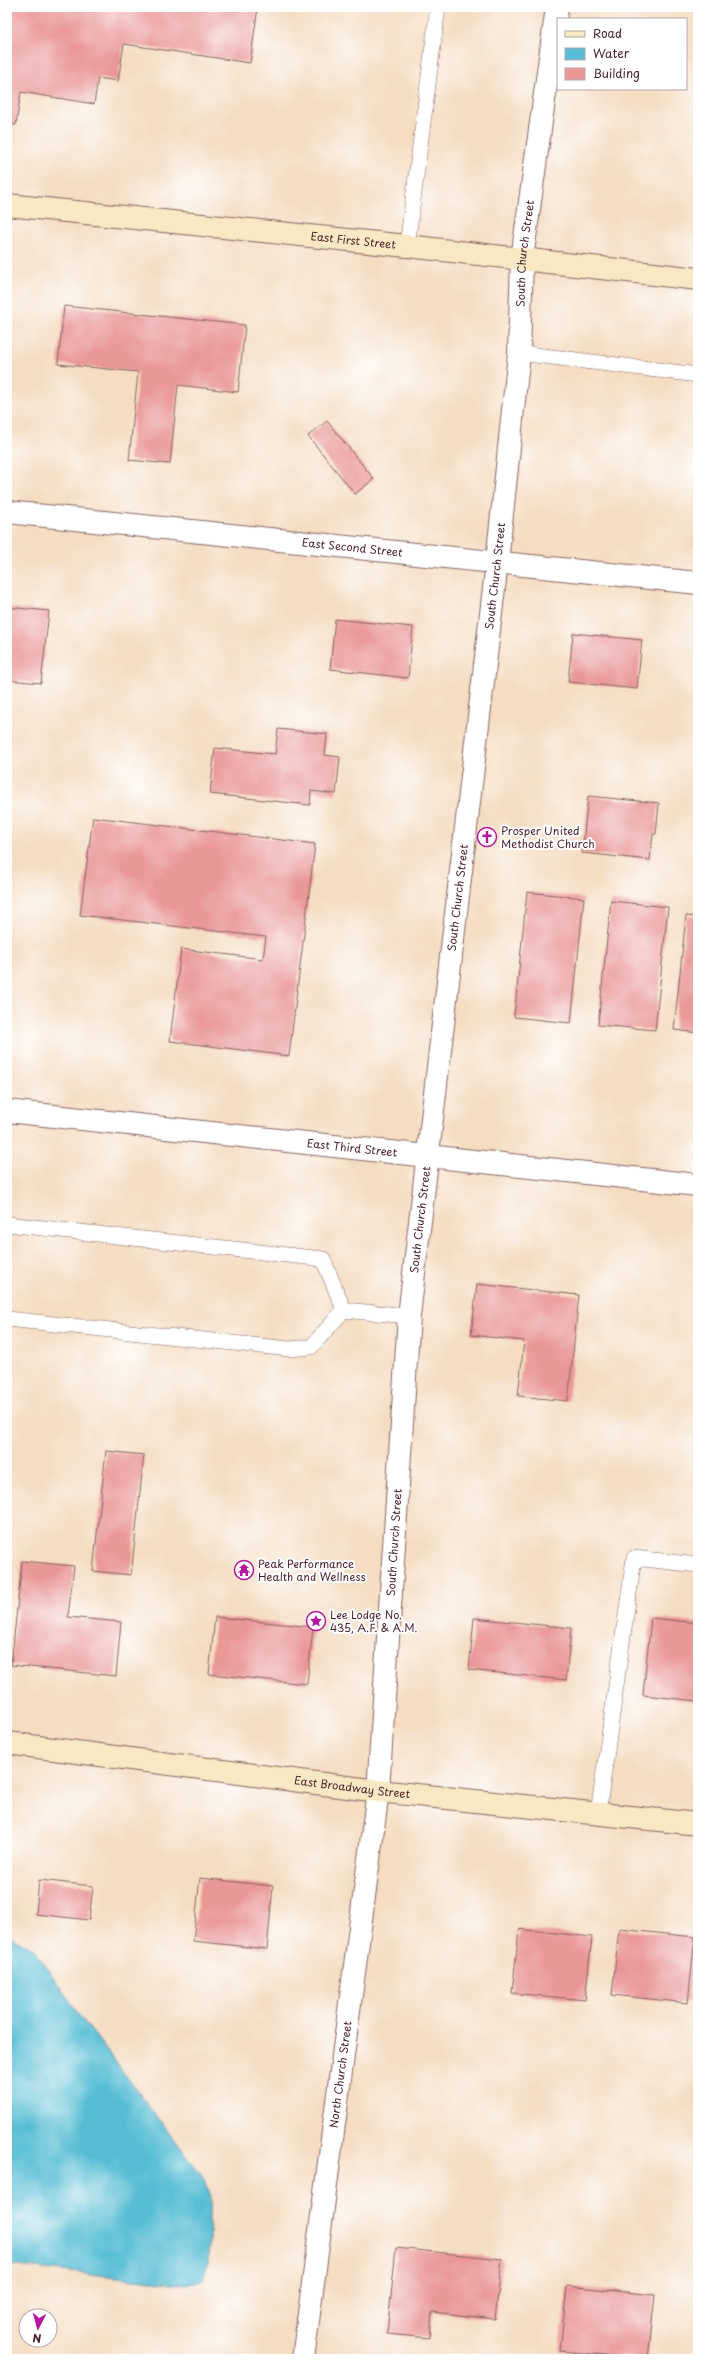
<svg xmlns="http://www.w3.org/2000/svg" width="705" height="2366" font-family="'Playpen Sans',sans-serif">
  <rect width="100%" height="100%" fill="#fff"/>
  <filter id="ink" filterUnits="userSpaceOnUse"><feTurbulence type="fractalNoise" baseFrequency=".025" numOctaves="2"/><feDisplacementMap in="SourceGraphic" scale="8" xChannelSelector="R" yChannelSelector="G"/><feConvolveMatrix kernelMatrix="1 2 1 2 8 2 1 2 1" color-interpolation-filters="sRGB"/></filter>
  <filter id="wash" filterUnits="userSpaceOnUse"><feTurbulence type="fractalNoise" baseFrequency=".012" numOctaves="4" result="noise"/><feDisplacementMap in="SourceGraphic" scale="16" xChannelSelector="R" yChannelSelector="G"/><feGaussianBlur stdDeviation="0.9" result="paint"/><feColorMatrix in="noise" values="0 0 0 0 0 0 0 0 0 0 0 0 0 0 0 0 0 1.4 0 .05"/><feComposite in="paint" operator="in"/></filter>
  <g filter="url(#wash)">
    <rect width="100%" height="100%" fill="#f5ddc2"/>
    <path fill="#56bdd4" stroke="#506e80" d="M7,1934l27,15 46,67 122,159 9,21 -3,67 -5,16 -15,6 -181,-20z"/>
    <g id="blocks">
      <path fill="#ea9797" d="M7,7h251l-8,56 -126,-19 -6,37 -20,-3 -4,26 -73,-12 -5,33 -9,-1z
        M64,306l181,19 -7,67 -60,-7 -8,79 -41,-4 9,-88 -80,-8z
        M327,421l47,58 -19,15 -47,-58z
        M7,607l42,4 -8,72 -34,-3z
        M335,619l78,8 -5,51 -78,-9z
        M573,633l69,7 -5,49 -69,-7z
        M278,729l49,5 -2,21 15,2 -4,37 -25,-3 -1,14 -100,-11 5,-46 60,6z
        M588,796l71,7 -3,31h-3l-3,26 -68,-7z
        M93,817l222,27 -26,212 -119,-15 11,-92 82,10 3,-22 -186,-22z
        M527,892l57,6 -13,125 -57,-6z
        M611,901l57,6 -13,123 -57,-5z
        M686,916l12,1v116l-24,-3z
        M477,1284l102,11 -11,106 -50,-5 6,-55 -53,-6z
        M106,1451l38,4 -13,120 -38,-4z
        M22,1561l52,5 -6,51 53,5 -5,54 -105,-11z
        M215,1617l98,10 -6,57 -98,-10z
        M474,1618l97,10 -5,52 -97,-10z
        M651,1618l47,5v78l-55,-6z
        M200,1878l73,8 -6,63 -74,-8z
        M39,1880l54,6 -4,34 -53,-6z
        M519,1929l73,8 -7,63 -73,-7z
        M619,1929l76,8 -7,66 -76,-8z
        M396,2248l106,11 -7,60 -63,-7 -2,26 -43,-4z
        M567,2286l88,9 -7,64 -88,-8z"/>
    </g>
  </g>
  <g filter="url(#ink)">
    <use href="#blocks" fill-opacity="0" stroke="#866260" stroke-width="1"/>
    <g fill="none" stroke-linecap="round" stroke-linejoin="round">
      <defs>
        <path id="lane" d="M407,246l31,-239
          M519,353l179,22
          M7,1224l316,35 21,51 65,6
          M7,1319l282,30 22,-2 33,-37
          M598,1814l36,-256 64,7"/>
        <g id="street">
          <path id="s1" d="M7,512l691,71"/>
          <path id="s2" d="M7,1111l691,74"/>
          <path id="s3" d="M303,2359l75,-568 31,-475 88,-754 22,-209 3,-94 35,-252"/>
        </g>
        <g id="secondary">
          <path id="s4" d="M7,205l400,41 291,33"/>
          <path id="s5" d="M7,1743l371,48 320,33"/>
        </g>
      </defs>
      <use href="#lane" stroke="#866260" stroke-width="16"/>
      <use href="#street" stroke="#866260" stroke-width="24"/>
      <use href="#secondary" stroke="#866260" stroke-width="24"/>
      <use href="#lane" stroke="#fff" stroke-width="15"/>
      <use href="#street" stroke="#fff" stroke-width="22"/>
      <use href="#secondary" stroke="#f8e8c3" stroke-width="22"/>
    </g>
  </g>
  <defs>
    <symbol id="church-ring" viewBox="-11 -11 22 22"><circle r="9.5" fill="#fff" stroke="#b5179e" stroke-width="1.5"/><path d="M-1.2-6h2.4v3.5h3.3v2.4h-3.3V6h-2.4V-.1h-3.3v-2.4h3.3Z" fill="#b5179e"/></symbol>
    <symbol id="temple-ring" viewBox="-11 -11 22 22"><circle r="9.5" fill="#fff" stroke="#b5179e" stroke-width="1.5"/><path d="M0-6L5-2H3V0L6.5 2.5H4V6H1.5V3h-3V6H-4V2.5H-6.5L-3 0V-2H-5Z" fill="#b5179e"/></symbol>
    <symbol id="sight-ring" viewBox="-11 -11 22 22"><circle r="9.5" fill="#fff" stroke="#b5179e" stroke-width="1.5"/><path d="M0-6L1.8-2.2L6-1.7L2.9 1.2L3.7 5.4L0 3.3L-3.7 5.4L-2.9 1.2L-6-1.7L-1.8-2.2Z" fill="#b5179e"/></symbol>
  </defs>
  <g fill-rule="evenodd">
    <use href="#church-ring" x="476" y="826" width="22" height="22"/>
    <use href="#temple-ring" x="233" y="1559" width="22" height="22"/>
    <use href="#sight-ring" x="305" y="1610" width="22" height="22"/>
  </g>
  <g text-anchor="middle" stroke-width="4" stroke-linejoin="round" paint-order="stroke">
    <g font-size="11" fill="#4a1f2b" stroke="#fff">
      <text dy="4" stroke="none"><textPath href="#s4" startOffset="348">East First Street</textPath></text>
      <text dy="4" stroke="none"><textPath href="#s3" startOffset="2118">South Church Street</textPath></text>
      <text dy="4" stroke="none"><textPath href="#s1" startOffset="347">East Second Street</textPath></text>
      <text dy="4" stroke="none"><textPath href="#s3" startOffset="1794">South Church Street</textPath></text>
      <text dy="4" stroke="none"><textPath href="#s3" startOffset="1470">South Church Street</textPath></text>
      <text dy="4" stroke="none"><textPath href="#s2" startOffset="347">East Third Street</textPath></text>
      <text dy="4" stroke="none"><textPath href="#s3" startOffset="1146">South Church Street</textPath></text>
      <text dy="4" stroke="none"><textPath href="#s3" startOffset="822">South Church Street</textPath></text>
      <text dy="4" stroke="none"><textPath href="#s5" startOffset="348">East Broadway Street</textPath></text>
      <text dy="4" stroke="none"><textPath href="#s3" startOffset="287">North Church Street</textPath></text>
    </g>
    <g font-size="11" fill="#4a1f2b" stroke="#fff" text-anchor="start">
      <text x="501" y="835">Prosper United<tspan x="501" dy="13">Methodist Church</tspan></text>
      <text x="258" y="1568">Peak Performance<tspan x="258" dy="13">Health and Wellness</tspan></text>
      <text x="330" y="1619">Lee Lodge No.<tspan x="330" dy="13">435, A.F. &amp; A.M.</tspan></text>
    </g>
  </g>
  <rect width="705" height="2366" fill="none" stroke="#fff" stroke-width="24"/>
  <rect x="557" y="18" width="130" height="72" fill="#ffffff" stroke="#b7a5aa"/>
  <rect x="565" y="31" width="20" height="6" fill="#f8e8c3" stroke="#b7a5aa"/>
  <text x="593" y="38" font-size="12" fill="#4a1f2b">Road</text>
  <rect x="565" y="48" width="20" height="12" fill="#56bdd4" stroke="#b7a5aa"/>
  <text x="593" y="58" font-size="12" fill="#4a1f2b">Water</text>
  <rect x="565" y="68" width="20" height="12" fill="#ea9797" stroke="#b7a5aa"/>
  <text x="593" y="78" font-size="12" fill="#4a1f2b">Building</text>
  <g transform="translate(38 2328) rotate(186)"><circle r="19" fill="#ffffff" stroke="#b7a5aa"/>
  <path d="M0-3L7 15L0 10L-7 15Z" fill="#b5179e"/>
  <text y="-6" font-size="11" font-weight="bold" text-anchor="middle" fill="#4a1f2b">N</text>
  </g>
</svg>
